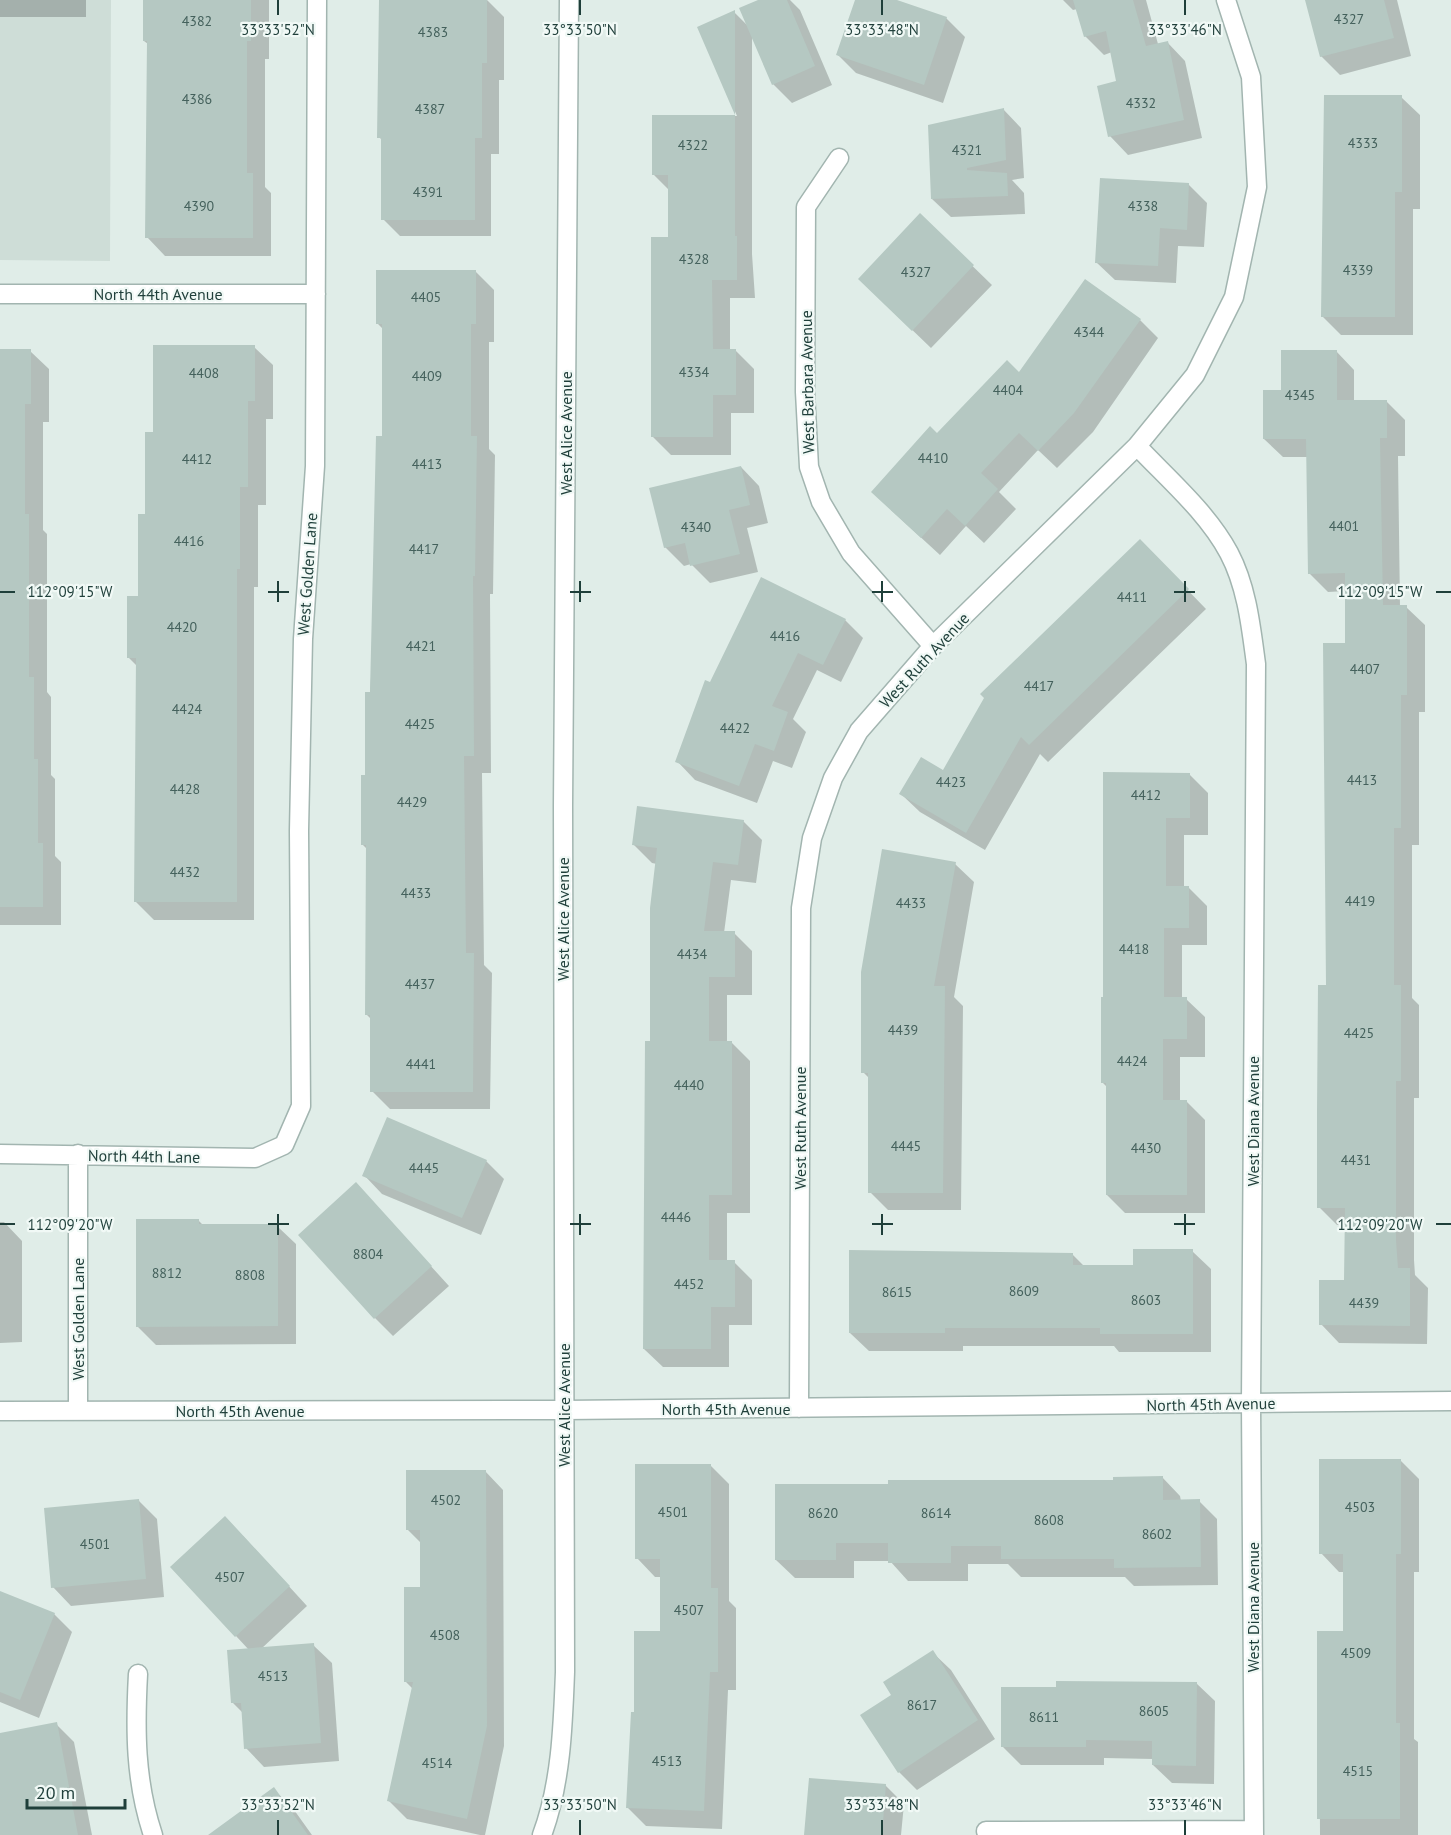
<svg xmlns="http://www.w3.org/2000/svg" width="1451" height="1835" font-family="'PT Sans',sans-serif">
  <rect width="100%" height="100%" fill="#e0ede8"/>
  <path fill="#ceddd7" d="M0,0h111l-1,261 -110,-1z"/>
  <path fill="#0003" d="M0,0h86v17h-86z
    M144,0h125v59h-4v128l6,6v63h-106l-18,-19 1,-193 -4,-3z
    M381,0h106l17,17v63h-5v74h-8v82h-91l-17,-17v-78l-4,-4z
    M761,0h29l10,10 32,75 -40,18 -19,-19 -21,-49v219l3,44h-25v53h6l18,18v44h-23v42h-60l-19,-19 17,-198v-48l-15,-15v-59h83l-38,-89 35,-15 14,14z
    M856,0h36l54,18 19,19 -22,66 -87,-30 -18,-18z
    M1063,0h83l12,44 9,-2 18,19 17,77 -74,17 -18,-19 8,-54 -6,-30 -8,3 -19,-19 -8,-27 -4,1z
    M1307,0h90l14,56 -71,19 -19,-19z
    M1401,97l19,18v94h-7v126h-72l-18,-18z
    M1003,109l18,19 3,50 -12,2 12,13 1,21 -74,3 -19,-18z
    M1188,184l19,19 -3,44 -26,-1 -2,37 -61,-3 -19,-18z
    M920,215l72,70 -61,63 -53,-51z
    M475,271l19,19v52h-5v107l6,6 -2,139h-3l1,179h-9l2,192 8,8 -2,136h-100l-18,-18v-71l-6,-6 2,-164 -6,-6 22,-407v-107l-6,-6z
    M1140,320l18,18 -65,94 -36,36 -19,-18 -39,42 17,17 -32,34 -18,-17 -26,29 -49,-45 46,-75 82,-61z
    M254,347l19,18v54h-7v86h-8v82h-4v333h-100l-18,-18 1,-236 -8,-8 11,-61 14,-164z
    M0,351h30l19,18v53h-6v108l4,4v158l4,5v78l4,4v77l6,6v63h-61z
    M1336,351l18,19v32h33l18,18v36h-7l2,151h6l19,18v87h-6v133h-7v153l7,7v93h-5v162l1,15 13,13 -1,56 -88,-1 -18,-19 25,-42v-57h-9l-18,-18 8,-220 19,-342v-54l-18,1 -19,-19 -1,-116h-25l-19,-18 18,-47z
    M741,467l18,19 9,37 -21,5 11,44 -48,11 -19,-19 -7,2 -19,-19z
    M1140,541l66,68 -158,153 -8,-8 -55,96 -65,-38 -19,-18 43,-22z
    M845,620l18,18 -22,44 -24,-12 -24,49 13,13 -14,36 -19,-7 -16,42 -62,-23 -18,-19 34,-77z
    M1104,774l86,1 18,18v42h-24v53h5l18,18v39h-25v54h4l19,18v40h-25v44h6l19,19v93h-80l-18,-18v-108l-5,-5 3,-83z
    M743,821l19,19 -6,43 -25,-3 -7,53h10l18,18v44h-25v48h5l18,18v152h-23v49h7l18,18v45h-23v42h-66l-19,-18 13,-485 -5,-1 -18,-18z
    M955,864l19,18 -20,115 9,9 -2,204h-73l-18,-18v-113l-7,-7z
    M486,1161l18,18 -23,56 -99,-41 -18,-19z
    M356,1184l93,102 -56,50 -18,-18z
    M198,1220l6,6h73l19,18v100l-140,1 -19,-19z
    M0,1222h4l18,19v101l-22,1z
    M1192,1251l19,18v83h-92l-5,-6h-151v5h-94l-19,-18 222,-79 13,13h50z
    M1400,1460l19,19v93h-5v167l4,3v93h-98l-1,-202h25v-61h-5l-18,-19z
    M710,1465l19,19v117l7,7v82h-8l-6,139 -76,-3 -18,-18 8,-95 25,-80v-56h-6l-18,-19z
    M485,1471l18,19 1,256 -19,89h-5l-73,-16 -18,-18 24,-112 -7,-7 16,-93v-45l-15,-15z
    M1162,1477l18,19 1,5h18l18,18 1,66 -84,1 -9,-9h-104l-13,-13h-40v17h-60l-18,-20h-36v17h-59l-19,-18 114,-75 224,-4z
    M139,1501l18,18 7,78 -93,9 -18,-19z
    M243,1536l64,70 -46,43 52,-4 19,18 7,98 -75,6 -18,-19 -3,-35 -10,-10 16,-53 -77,-83z
    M0,1593l54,21 18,18 -33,86 -39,-16z
    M932,1652l19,18 44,69 -78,51 -18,-18 -6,-77z
    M1196,1683l19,18 -1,83 -42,-1 -19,-18v-6l-49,-1v7h-83l-18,-18z
    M56,1724l18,18 18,93h-92v-101z
    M885,1785l19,19 -3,31h-95z
    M273,1789l19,18 20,28h-79z"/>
  <path fill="#b5c8c2" d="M143,0h108v41h-4v132h6v65h-108l2,-197h-4z
    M379,0h108v63h-5v75h-7v82h-94v-82h-4z
    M758,0h29l28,66 -43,19 -33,-77z
    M855,0h42l50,17 -23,68 -88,-30z
    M1073,0h60l13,46 22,-5 16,79 -76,17 -11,-51 19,-5 -10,-50 -22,6z
    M1305,0h79l10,38 -74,19z
    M735,10v226h2v44h-25l1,69h23v46h-23v42h-62v-200h17v-62h-16v-60h83l-38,-88z
    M1324,95h78v97h-7v125h-74z
    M1004,108l2,52 -39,8v2l40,3 1,23 -77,3 -3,-74z
    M1100,178l89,5 -2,47 -27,-2 -2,38 -63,-3z
    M920,213l54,52 -62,66 -54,-52z
    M376,270h100v54h-5v112h6l-2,140h-2l1,180h-10l2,197h8l-1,139h-103v-77h-5l1,-170h-5v-70h4v-83h5l6,-256h6v-112h-6z
    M1085,279l56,40 -67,94 -36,38 -19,-18 -38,40 17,16 -33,37 -18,-17 -26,29 -50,-46 59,-66 7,7 70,-73 12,12z
    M153,345h102v56h-7v86h-8v82h-3v333h-103l2,-244h-9v-62h11v-82h7v-82h8z
    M0,349h31v55h-6v110h4v163h5v82h4v84h5v64h-43z
    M1281,350h56v50h50v38h-7l3,167h24v90h-6v133h-7v157h7v96h-5v159l2,28h12v58l-91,-1v-45h25l1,-72h-28v-96l1,-127h8l-3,-342h22v-70l-37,1 -2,-135h-43v-49h18z
    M741,466l9,39 -21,5 11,44 -50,12 -5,-23 -21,5 -15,-60z
    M1140,539l49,50 -160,156 -8,-8 -55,96 -67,-39 22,-37 22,13 41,-72 -4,-4z
    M761,577l85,42 -23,46 -25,-12 -26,53 16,6 -14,39 -19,-7 -16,42 -64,-24 30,-82 5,2z
    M1103,772l87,1v45h-24v68h23v42h-25v69h23v42h-24v61h24v95h-81v-112h-5v-86h2z
    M637,806l107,14 -6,45 -25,-3 -9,69h31v46h-26v64h23v154h-23v65h26v47h-24v42h-68l2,-308h5v-133l7,-60 -25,-3z
    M882,849l74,13 -22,124h11l-2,207h-75v-120h-7v-101z
    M387,1117l100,43 -25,58 -100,-42z
    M356,1182l76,84 -58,53 -76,-84z
    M136,1219h63v5h79v102l-142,1z
    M1133,1249h60v85h-93v-6h-155v5h-96v-83l224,3v12h60z
    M1319,1459h82v95h-5v169h4v96h-83v-188h26v-77h-24z
    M635,1464h76v124h7v84h-8l-6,139 -78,-3 5,-96h3v-81h26v-72h-25z
    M406,1470h80l1,256 -20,93 -80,-18 26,-119h-9v-95h16v-57h-14z
    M1163,1476v24l37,-1 1,68 -87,1v-9h-113v-13h-50v17h-63v-20h-52v17h-61v-76h113v-4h225v-3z
    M139,1499l7,80 -95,9 -7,-80z
    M225,1516l65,70 -55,51 -65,-70z
    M0,1591l55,22 -35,87 -20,-8z
    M314,1643l7,100 -77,6 -3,-46h-10l-4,-53z
    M933,1650l45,70 -80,53 -38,-58 31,-20 -8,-13z
    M1056,1681l141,1 -1,84 -44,-1v-24l-66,-1v7h-85v-60h55z
    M57,1722l21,113h-78v-102z
    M809,1778l77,6 -4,51h-78z
    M274,1787l34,48h-100z"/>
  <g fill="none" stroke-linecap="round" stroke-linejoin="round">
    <defs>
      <path id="street" d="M839,158l-33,49 -1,185 4,75 12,35 30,51 82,93
        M0,294h316
        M1137,446c31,33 70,66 92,107 18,34 22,74 27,111l-5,739 3,432
        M0,1154l255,4 29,-13 17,-39 -2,-275 4,-192 12,-173 2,-466
        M78,1154v257
        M799,1408l2,-500 11,-70 21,-60 26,-47 74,-85 204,-200 58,-71 39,-78 23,-110 -6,-110 -25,-77
        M0,1411l564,-1 887,-9
        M138,1674c-3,56 -3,107 15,161
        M986,1831l268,-1
        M542,1835c19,-51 21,-109 23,-163l-2,-866 6,-806"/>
    </defs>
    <use href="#street" stroke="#a2b5b0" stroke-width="21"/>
    <use href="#street" stroke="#fff" stroke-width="18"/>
  </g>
  <path fill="none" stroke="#1f3f3a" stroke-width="2" d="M278,0v15M580,0v15M882,0v15M1185,0v15M278,581v21M580,581v21M882,581v21M1185,581v21M0,592h15M268,592h21M570,592h21M872,592h21M1174,592h21M1436,592h15M278,1214v21M580,1214v21M882,1214v21M1185,1214v21M0,1224h15M268,1224h21M570,1224h21M872,1224h21M1174,1224h21M1436,1224h15M278,1820v15M580,1820v15M882,1820v15M1185,1820v15"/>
  <g text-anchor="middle" stroke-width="4.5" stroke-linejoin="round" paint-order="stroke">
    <g font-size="14" fill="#44615c">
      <text x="1349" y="24">4327</text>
      <text x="197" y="26">4382</text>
      <text x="433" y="37">4383</text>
      <text x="197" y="104">4386</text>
      <text x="1141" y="108">4332</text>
      <text x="430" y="114">4387</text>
      <text x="1363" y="148">4333</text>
      <text x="693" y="150">4322</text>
      <text x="967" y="155">4321</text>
      <text x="428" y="197">4391</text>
      <text x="199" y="211">4390</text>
      <text x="1143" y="211">4338</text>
      <text x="694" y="264">4328</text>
      <text x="1358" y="275">4339</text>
      <text x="916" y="277">4327</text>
      <text x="426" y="302">4405</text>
      <text x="1089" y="337">4344</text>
      <text x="694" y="377">4334</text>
      <text x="204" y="378">4408</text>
      <text x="427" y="381">4409</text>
      <text x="1008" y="395">4404</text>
      <text x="1300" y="400">4345</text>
      <text x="933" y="463">4410</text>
      <text x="197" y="464">4412</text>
      <text x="427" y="469">4413</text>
      <text x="1344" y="531">4401</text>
      <text x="696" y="532">4340</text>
      <text x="189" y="546">4416</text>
      <text x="424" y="554">4417</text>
      <text x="1132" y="602">4411</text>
      <text x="182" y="632">4420</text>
      <text x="785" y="641">4416</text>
      <text x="421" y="651">4421</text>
      <text x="1365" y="674">4407</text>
      <text x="1039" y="691">4417</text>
      <text x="187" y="714">4424</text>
      <text x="420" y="729">4425</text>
      <text x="735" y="733">4422</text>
      <text x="1362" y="785">4413</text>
      <text x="951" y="787">4423</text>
      <text x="185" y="794">4428</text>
      <text x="1146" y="800">4412</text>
      <text x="412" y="807">4429</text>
      <text x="185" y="877">4432</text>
      <text x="416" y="898">4433</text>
      <text x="1360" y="906">4419</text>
      <text x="911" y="908">4433</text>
      <text x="1134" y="954">4418</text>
      <text x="692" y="959">4434</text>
      <text x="420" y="989">4437</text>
      <text x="903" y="1035">4439</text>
      <text x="1359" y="1038">4425</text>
      <text x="1132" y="1066">4424</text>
      <text x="421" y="1069">4441</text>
      <text x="689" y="1090">4440</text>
      <text x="906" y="1151">4445</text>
      <text x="1146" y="1153">4430</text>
      <text x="1356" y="1165">4431</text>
      <text x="424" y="1173">4445</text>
      <text x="676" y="1222">4446</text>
      <text x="368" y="1259">8804</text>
      <text x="167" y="1278">8812</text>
      <text x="250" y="1280">8808</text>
      <text x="689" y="1289">4452</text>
      <text x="1024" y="1296">8609</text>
      <text x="897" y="1297">8615</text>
      <text x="1146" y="1305">8603</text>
      <text x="1364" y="1308">4439</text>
      <text x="446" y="1505">4502</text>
      <text x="1360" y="1512">4503</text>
      <text x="673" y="1517">4501</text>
      <text x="823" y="1518">8620</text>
      <text x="936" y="1518">8614</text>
      <text x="1049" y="1525">8608</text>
      <text x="1157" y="1539">8602</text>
      <text x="95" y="1549">4501</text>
      <text x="230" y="1582">4507</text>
      <text x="689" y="1615">4507</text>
      <text x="445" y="1640">4508</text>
      <text x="1356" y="1658">4509</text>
      <text x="273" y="1681">4513</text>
      <text x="922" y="1710">8617</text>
      <text x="1154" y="1716">8605</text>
      <text x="1044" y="1722">8611</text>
      <text x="667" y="1766">4513</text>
      <text x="437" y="1768">4514</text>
      <text x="1358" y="1776">4515</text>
    </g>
    <g font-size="16" fill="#1f3f3a" stroke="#f1f9f6">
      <text x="158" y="300">North 44th Avenue</text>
      <text transform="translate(807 382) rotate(-91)" y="6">West Barbara Avenue</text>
      <text transform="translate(566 433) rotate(-90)" y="6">West Alice Avenue</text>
      <text transform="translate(307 574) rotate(-86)" y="6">West Golden Lane</text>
      <text transform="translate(924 660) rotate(-47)" y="6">West Ruth Avenue</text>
      <text transform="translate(563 919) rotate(-90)" y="6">West Alice Avenue</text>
      <text transform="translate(1253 1121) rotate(-90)" y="6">West Diana Avenue</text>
      <text transform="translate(800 1128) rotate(-90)" y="6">West Ruth Avenue</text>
      <text transform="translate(144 1156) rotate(1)" y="6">North 44th Lane</text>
      <text transform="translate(78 1319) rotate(-90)" y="6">West Golden Lane</text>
      <text transform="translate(1211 1404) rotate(-1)" y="6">North 45th Avenue</text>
      <text transform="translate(564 1405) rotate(-90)" y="6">West Alice Avenue</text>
      <text x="726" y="1415">North 45th Avenue</text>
      <text x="240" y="1417">North 45th Avenue</text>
      <text transform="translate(1253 1607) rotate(-90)" y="6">West Diana Avenue</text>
    </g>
  </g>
  <g font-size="15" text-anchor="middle" fill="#1f3f3a" stroke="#f1f9f6" stroke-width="4.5" stroke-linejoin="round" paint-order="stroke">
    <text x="278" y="35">33°33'52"N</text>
    <text x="580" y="35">33°33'50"N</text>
    <text x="882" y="35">33°33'48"N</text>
    <text x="1185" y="35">33°33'46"N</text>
    <text x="1380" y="597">112°09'15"W</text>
    <text x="70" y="597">112°09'15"W</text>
    <text x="1380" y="1230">112°09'20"W</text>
    <text x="70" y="1230">112°09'20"W</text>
    <text x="278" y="1810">33°33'52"N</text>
    <text x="580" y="1810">33°33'50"N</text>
    <text x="882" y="1810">33°33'48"N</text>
    <text x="1185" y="1810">33°33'46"N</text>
  </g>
  <path d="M27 1799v9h98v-9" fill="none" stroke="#1f3f3a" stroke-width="3"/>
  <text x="36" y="1799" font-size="18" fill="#1f3f3a" stroke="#f1f9f6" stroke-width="4.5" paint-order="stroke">20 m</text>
</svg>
